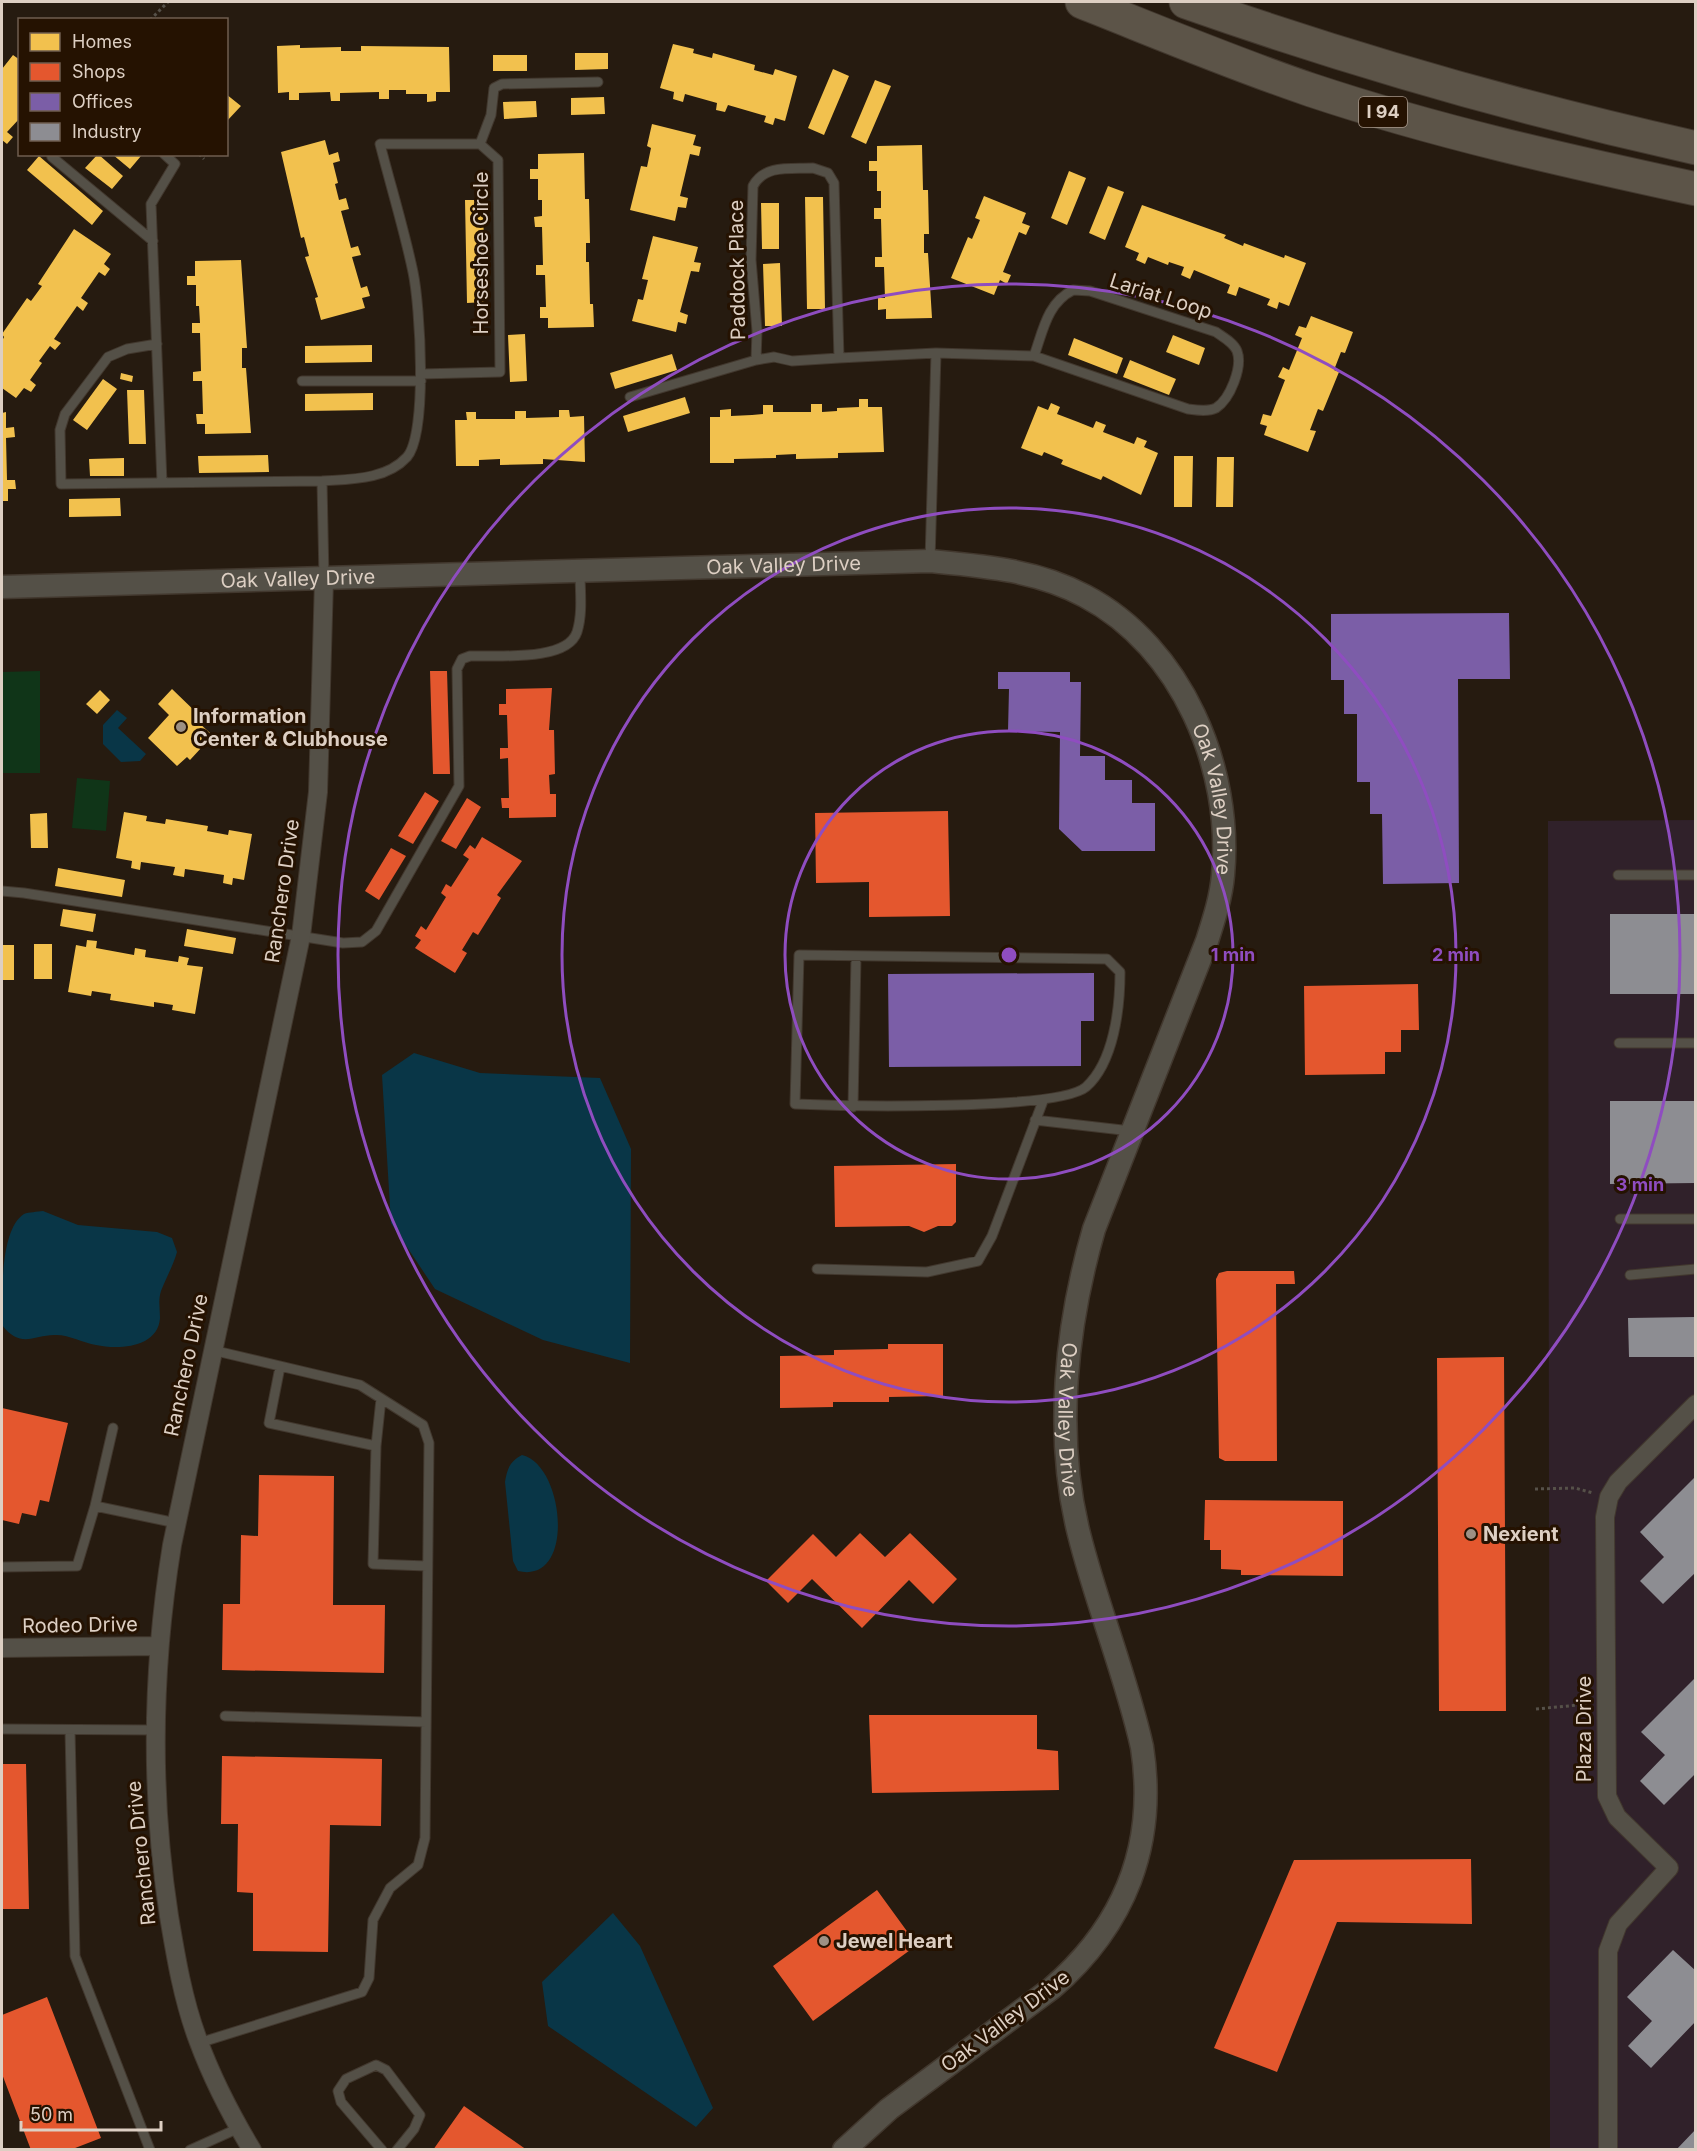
<svg xmlns="http://www.w3.org/2000/svg" width="1697" height="2151" font-family="Inter,sans-serif">
  <rect width="100%" height="100%" fill="#261b10"/>
  <path fill="#30212a" d="M1695,820v1329h-145l-2,-1328z"/>
  <path fill="#103518" d="M40,671v102h-38v-101z
    M77,778l33,3 -4,50 -34,-3z"/>
  <path fill="#093647" d="M117,710l10,8 -9,10 28,26 -6,7 -19,1 -18,-18v-19z
    M414,1053l66,20 120,5 31,71 -1,214 -87,-23 -108,-51 -44,-66 -9,-148z
    M43,1211l35,14 79,7 15,6 5,14c-4,14 -11,26 -16,39 -3,9 -1,18 -1,27 -2,30 -42,32 -64,27 -13,-2 -26,-10 -40,-10 -21,-1 -35,15 -54,-10 0,-30 -2,-96 22,-111 5,-2 13,-2 19,-3z
    M522,1455c43,10 54,130 -4,116l-5,-10 -8,-79c2,-13 5,-21 17,-27z
    M613,1913l27,33 73,162 -17,19 -148,-101 -6,-44z"/>
  <path fill="#f2c14e" d="M673,44l21,5 -1,4 19,5 1,-5 42,12 -1,5 19,5 2,-6 22,7 -12,45 -10,-3 -2,7 -9,-3 2,-6 -38,-11 -3,7 -9,-2 1,-7 -32,-9 -2,8 -10,-3 1,-7 -14,-4z
    M300,45v3l41,-1v4h20v-5l88,1 1,45h-14v9l-9,1v-8h-21v-4h-17v9h-10v-7l-39,1v8h-9l-1,-9 -31,1v7h-10v-8l-11,1 -1,-47z
    M575,53h33v16l-33,1z
    M13,55l7,5v58l-13,14 6,5 -6,7 -5,-4v-71z
    M493,55h34v16h-34z
    M833,69l16,7 -25,59 -16,-7z
    M875,80l16,6 -25,58 -15,-7z
    M226,94l15,12 -15,16z
    M604,97l1,17 -34,1v-17z
    M536,101l1,16 -33,2 -1,-17z
    M652,124l44,11 -3,10 8,2 -2,9 -9,-2 -10,42 8,2 -2,10 -8,-1 -3,14 -45,-11 11,-44 6,1 4,-19 -4,-2z
    M325,140l4,15 9,-3 2,9 -7,2 5,20 -3,1 4,16 7,-2 3,11 -8,2 10,37 7,-2 3,9 -9,2 9,31 6,-2 3,10 -8,2 3,10 -44,12 -6,-22 3,-1 -13,-40 4,-1 -5,-19 -3,1 -20,-86z
    M922,145l1,45h5l1,44h-5v19h4l4,65 -46,1v-10l-8,1v-12h7l-1,-31h-9v-10h7l-1,-38h-7v-11h7v-17h-4v-20h-8v-10h8v-15z
    M584,153l1,46h4l1,44h-4v19h3l1,42h3l1,23 -46,1v-10h-8v-11h6l-1,-32h-9v-10h7l-1,-38h-7l-1,-10 8,-1v-16h-4v-21h-8v-10h8v-15z
    M98,154l25,22 -11,13 -27,-21z
    M112,154h27l2,2 -11,13z
    M39,156l64,55 -11,14 -65,-55z
    M1069,171l17,7 -19,47 -16,-7z
    M1108,186l16,6 -19,48 -16,-7z
    M984,196l42,17 -4,10 8,3 -4,9 -7,-3 -16,40 8,3 -4,9 -7,-4 -6,15 -43,-17 17,-41 4,2 8,-19 -5,-2z
    M805,197h18l2,112h-18z
    M465,200h18l2,102 -18,1z
    M761,203h18v46h-17z
    M1142,205l84,30 -2,3 19,8 1,-3 40,15 1,-3 21,8 -17,43 -10,-4 -2,7 -10,-4 3,-6 -31,-12 -3,9 -9,-3 3,-8 -36,-15 -4,9 -9,-4 3,-8 -15,-5 -1,3 -20,-8 -3,7 -9,-4 3,-7 -14,-6z
    M74,229l37,25 -7,10 6,5 -5,7 -6,-4 -18,26 7,5 -5,8 -6,-5 -23,33 7,4 -6,7 -5,-4 -11,15 3,2 -12,17 6,5 -5,7 -7,-4 -8,10 -14,-10v-47l2,-4 -2,-3 25,-36 4,3 11,-15 -4,-2z
    M653,236l45,11 -4,15 7,1 -2,9 -8,-1 -11,41 8,3 -2,9 -8,-2 -2,10 -44,-11 6,-22 5,1 5,-20 -6,-1z
    M241,260l6,88h-5v20h4l5,65 -46,1v-10h-8l-1,-10h7l-1,-33h-9v-9l8,-1 -1,-38h-8v-10h8l-1,-17h-3v-21h-9v-9h8v-15z
    M780,263l2,63h-17l-2,-62z
    M1311,316l42,16 -8,21 -4,-1 -7,18 5,2 -16,39 -5,-2 -8,21 6,1 -8,21 -44,-17 3,-9 -7,-2 3,-10 8,2 14,-36 -7,-3 5,-10 6,3 13,-32 -7,-3 4,-9 7,2z
    M525,334l2,47 -17,1 -2,-47z
    M1173,335l32,13 -6,17 -33,-13z
    M1074,338l49,20 -6,16 -49,-19z
    M372,345v17l-67,1v-17z
    M672,354l5,16 -62,19 -5,-16z
    M1130,360l46,19 -7,16 -46,-18z
    M121,373l12,3 -1,6 -12,-3z
    M103,379l14,10 -30,41 -14,-10z
    M127,390h17l2,54h-17z
    M373,393v17l-68,1v-17z
    M685,397l5,16 -62,19 -5,-16z
    M859,399h9v8h14l2,45 -46,1v5l-42,1v-5l-20,1v3l-42,1v4h-24v-46h10v-7l11,-1v7l21,-1 11,-1v-9h10v7h38v-8h11v8l15,-1v-3l22,-1z
    M1051,403l9,4 -3,7 21,8 15,6 3,-7 10,4 -3,7 31,12 3,-7 10,4 -3,6 14,6 -17,42 -38,-19 -2,4 -40,-16 2,-4 -19,-8 -2,4 -21,-8 17,-42 10,4z
    M559,410h10l1,7 14,-1 1,46 -42,-3v5l-43,1v-6l-21,1v6h-23l-1,-46h12l-1,-8h10v7h39v-8h11v7l33,-1z
    M6,412v16l8,-1 1,10 -9,1 1,42h8l1,9h-8v12h-6v-88z
    M268,455l1,17 -70,1 -1,-17z
    M1174,456h19l-1,51h-18z
    M1217,457h17l-1,50h-17z
    M124,458v18h-34l-1,-17z
    M120,498l1,18 -52,1v-18z
    M172,689l29,28 -4,4 13,12 -11,11 3,3 -12,13 -3,-3 -10,9 -29,-28 21,-23 -11,-11z
    M100,690l10,10 -13,14 -11,-10z
    M124,812l23,4 -1,5 19,3 1,-5 42,7 -1,5 21,4 1,-5 23,4 -8,46 -11,-2 -1,7 -9,-2 1,-8 -39,-6 -1,8 -11,-2 2,-8 -34,-5 -1,8 -9,-2 1,-7 -16,-3z
    M47,813l1,35h-17l-1,-34z
    M58,868l67,12 -3,17 -67,-11z
    M63,909l33,5 -3,18 -33,-6z
    M187,929l49,9 -3,16 -49,-8z
    M87,940l10,1 -1,7 38,7 1,-7 11,2 -1,7 33,5 1,-6 10,2 -2,7 16,2 -8,47 -23,-4 1,-5 -19,-3v5l-44,-7 1,-6 -19,-3 -1,5 -23,-4 8,-47 10,2z
    M34,944h18v35h-18z
    M2,945h12v35h-12z"/>
  <path fill="#e4572e" d="M430,671h17l3,103h-17z
    M552,688l-3,42h5l1,44 -6,1 1,19h6v23l-47,1v-10h-7l-1,-10h8l-1,-40 -8,1v-11h8l-1,-33h-8v-11h7v-15z
    M425,792l14,9 -26,43 -15,-8z
    M467,798l14,9 -25,42 -15,-8z
    M948,811l2,105 -81,1v-35l-53,1 -1,-70z
    M482,837l40,24 -25,34 4,3 -23,37 -5,-3 -11,18 5,3 -12,20 -40,-25 6,-8 -6,-4 6,-10 5,4 20,-33 -5,-4 5,-9 5,3 18,-28 -6,-4 7,-10 5,4z
    M391,848l15,8 -27,44 -14,-9z
    M1418,984l1,46h-18v22h-16v22l-80,1 -1,-89z
    M956,1164v58l-4,4h-14l-14,6 -15,-6 -74,1 -1,-61z
    M1227,1271h67l1,13h-19l1,177h-52l-6,-3 -3,-179 3,-6z
    M888,1344h55v52l-54,1v5h-56v5l-53,1v-52l54,-1v-5l54,-1z
    M1504,1357l2,354h-67l-2,-353z
    M2,1408l66,15 -19,79 -9,-2 -4,16 -14,-3 -3,11 -17,-4z
    M259,1475l75,1 -1,129h52l-1,68 -162,-3 1,-66h17l1,-69 17,1z
    M1205,1500l138,1v75l-102,-1v-5l-20,-1v-19h-11v-10h-6z
    M860,1533l25,24 25,-24 47,46 -24,25 -24,-24 -47,48 -50,-49 -24,24 -22,-22 47,-47 23,23z
    M869,1715h168v34l21,2 1,39 -187,3z
    M222,1756l160,3 -1,67 -51,-1 -2,127 -75,-1v-58l-16,-1 1,-68h-17z
    M2,1764h24l3,145h-27z
    M1471,1859l1,65 -135,-2 -60,150 -63,-24 80,-188z
    M877,1890l40,55 -104,76 -40,-55z
    M47,1997l54,141 -31,12h-39l-29,-76v-59z
    M464,2106l63,44h-94z"/>
  <path fill="#7b5ea7" d="M1509,613l1,66h-52l1,204 -76,1 -1,-70h-12v-32h-13v-68h-13v-34h-13v-66z
    M998,672h72v10h11l-1,74h25v24h27v23h23v48h-73l-23,-22 1,-97 -52,-1 1,-42h-11z
    M1094,973v48h-13v45l-192,1 -1,-93z"/>
  <path fill="#8d8d92" d="M1610,914h86v80h-86z
    M1610,1101h86v82l-86,1z
    M1695,1317v40h-66l-1,-39z
    M1696,1476v96l-33,32 -23,-23 24,-24 -24,-25z
    M1696,1677v96l-32,32 -24,-24 25,-26 -24,-23z
    M1673,1950l23,21v50l-45,47 -23,-22 24,-25 -25,-24z
    M1696,2129v21h-20z"/>
  <g fill="none" stroke-linecap="round" stroke-linejoin="round">
    <defs>
      <path id="service" d="M480,144l11,-29 3,-27 8,-4 96,-2
        M54,154l-2,3 101,84
        M813,168l15,5 6,10 5,175 -47,3 -18,-4 -18,3 1,-29 -6,-71 2,-74c12,-22 38,-17 60,-18z
        M1073,290l17,1 126,41c7,5 18,11 21,19 6,16 -7,48 -21,57 -8,4 -20,2 -28,1l-154,-53c9,-25 13,-53 39,-66z
        M157,344l-30,5 -19,8 -43,57 -5,16 1,54 261,-3c29,-2 64,-1 85,-24 21,-24 13,-152 6,-185 -9,-43 -22,-85 -33,-128h100l18,16 2,212 -79,2
        M839,358l97,-5 98,3
        M302,381h119
        M630,397l126,-37
        M322,481l2,97
        M162,483l-11,-279 24,-40 -11,-10
        M930,561l6,-208
        M1618,875h78
        M2,891l22,2 319,50 19,-1 14,-11 83,-145 -2,-117 5,-10 8,-3c27,-1 97,6 107,-24 6,-19 3,-41 3,-60
        M799,955l308,4 13,13c0,36 -6,90 -34,115 -28,24 -245,19 -291,17z
        M1619,1043h77
        M853,1107l3,-150
        M1035,1120l96,11
        M1620,1219h76
        M817,1269l110,3 51,-11 14,-25 51,-135
        M1630,1275l66,-6
        M280,1367l-11,56 107,23 5,-47
        M376,1446l-3,118 54,2
        M95,1506l18,-78
        M2,1567l75,-1 18,-60 81,17
        M225,1716l201,6
        M2,1729l152,1
        M70,1730l5,226 75,194
        M199,2043l163,-51 7,-14 4,-58 17,-32 28,-23 7,-27 4,-395 -6,-18 -63,-40 -148,-35
        M190,2150l49,-22
        M382,2150l-41,-48 -3,-11 8,-12 30,-14 10,5 34,45 -6,14 -17,21"/>
      <path id="minor" d="M2,1648l156,-2
        M252,2150c-21,-35 -40,-72 -54,-110 -15,-40 -22,-82 -29,-124 -19,-123 -17,-248 3,-371l129,-609 17,-144 6,-212
        M1608,2150v-199l10,-27 51,-56 -52,-51 -10,-21 -2,-279 4,-20 9,-15 78,-78"/>
      <g id="tertiary">
        <path id="s1" d="M2,587l928,-26c53,5 107,9 155,35 97,51 148,173 138,279 -2,23 -9,44 -16,66l-113,288c-28,97 -40,206 -15,305 18,72 47,141 63,213 15,97 -17,178 -90,241l-163,121 -45,41"/>
      </g>
      <path id="motorway" d="M1082,2c76,30 152,62 229,88 126,42 256,71 385,99
        M1186,2c168,59 336,107 510,146"/>
    </defs>
    <use href="#service" stroke="#42382e" stroke-width="11"/>
    <use href="#minor" stroke="#42382e" stroke-width="20"/>
    <use href="#tertiary" stroke="#42382e" stroke-width="25"/>
    <use href="#motorway" stroke="#42382e" stroke-width="35"/>
    <path stroke="#565149" stroke-width="3" stroke-dasharray="3 3" stroke-linecap="butt" d="M150,20l18,-18
      M199,154l5,5
      M1535,1489l40,-1 18,5
      M1536,1709l53,-5"/>
    <use href="#service" stroke="#545047" stroke-width="9"/>
    <use href="#minor" stroke="#545047" stroke-width="18"/>
    <use href="#tertiary" stroke="#545047" stroke-width="22"/>
    <use href="#motorway" stroke="#5c5448" stroke-width="33"/>
  </g>
  <g fill="none" stroke="#8f4dc0" stroke-width="3">
    <circle cx="1009" cy="955" r="224"/>
    <circle cx="1009" cy="955" r="447"/>
    <circle cx="1009" cy="955" r="671"/>
  </g>
  <g fill="#9d9084" stroke="#251201" stroke-width="2">
    <circle cx="181" cy="727" r="6"/>
    <circle cx="1471" cy="1534" r="6"/>
    <circle cx="824" cy="1941" r="6"/>
  </g>
  <g text-anchor="middle" stroke-width="6" stroke-linejoin="round" paint-order="stroke">
    <rect fill="#251201" stroke="#a69689" stroke-width="1.5" x="1359" y="97" width="48" height="30" rx="4.5"/>
    <g font-size="18" font-weight="bold" fill="#ddcfc3">
      <text x="1383" y="118">I 94</text>
    </g>
    <g font-size="20" fill="#ddcfc3" stroke="#251201">
      <text transform="translate(481 253) rotate(-90)" y="7">Horseshoe Circle</text>
      <text transform="translate(737 270) rotate(-91)" y="7">Paddock Place</text>
      <text transform="translate(1161 296) rotate(18)" y="7">Lariat Loop</text>
      <text dy="7" stroke="none"><textPath href="#s1" startOffset="782">Oak Valley Drive</textPath></text>
      <text dy="7" stroke="none"><textPath href="#s1" startOffset="296">Oak Valley Drive</textPath></text>
      <text dy="7" stroke="none"><textPath href="#s1" startOffset="1340">Oak Valley Drive</textPath></text>
      <text transform="translate(282 891) rotate(-82)" y="7">Ranchero Drive</text>
      <text transform="translate(186 1365) rotate(-78)" y="7">Ranchero Drive</text>
      <text dy="7" stroke="none"><textPath href="#s1" startOffset="1988">Oak Valley Drive</textPath></text>
      <text transform="translate(80 1625) rotate(-1)" y="7">Rodeo Drive</text>
      <text transform="translate(1584 1729) rotate(-90)" y="7">Plaza Drive</text>
      <text transform="translate(141 1853) rotate(-96)" y="7">Ranchero Drive</text>
      <text transform="translate(1005 2021) rotate(-37)" y="7">Oak Valley Drive</text>
    </g>
    <g font-size="20" font-weight="bold" fill="#ddcfc3" stroke="#251201" text-anchor="start">
      <text x="193" y="723">Information<tspan x="193" dy="23">Center &amp; Clubhouse</tspan></text>
      <text x="1483" y="1541">Nexient</text>
      <text x="836" y="1948">Jewel Heart</text>
    </g>
  </g>
  <circle cx="1009" cy="955" r="9" fill="#8f4dc0" stroke="#251201" stroke-width="3"/>
  <g font-size="18" text-anchor="middle" font-weight="bold" fill="#8f4dc0" stroke="#251201" stroke-width="6" stroke-linejoin="round" paint-order="stroke">
    <text x="1233" y="961">1 min</text>
    <text x="1456" y="961">2 min</text>
    <text x="1640" y="1191">3 min</text>
  </g>
  <rect width="1697" height="2151" fill="none" stroke="#ddcfc3" stroke-width="6"/>
  <rect x="18" y="18" width="210" height="138" fill="#251201" stroke="#6f5e4f" stroke-width="1.5"/>
  <rect x="30" y="33" width="30" height="18" fill="#f2c14e" stroke="#6f5e4f" stroke-width="1.5"/>
  <text x="72" y="48" font-size="18" fill="#ddcfc3">Homes</text>
  <rect x="30" y="63" width="30" height="18" fill="#e4572e" stroke="#6f5e4f" stroke-width="1.5"/>
  <text x="72" y="78" font-size="18" fill="#ddcfc3">Shops</text>
  <rect x="30" y="93" width="30" height="18" fill="#7b5ea7" stroke="#6f5e4f" stroke-width="1.5"/>
  <text x="72" y="108" font-size="18" fill="#ddcfc3">Offices</text>
  <rect x="30" y="123" width="30" height="18" fill="#8d8d92" stroke="#6f5e4f" stroke-width="1.5"/>
  <text x="72" y="138" font-size="18" fill="#ddcfc3">Industry</text>
  <path d="M21 2121v9h140v-9" fill="none" stroke="#ddcfc3" stroke-width="3"/>
  <text x="30" y="2121" font-size="18" fill="#ddcfc3" stroke="#251201" stroke-width="4.5" paint-order="stroke">50 m</text>
</svg>
